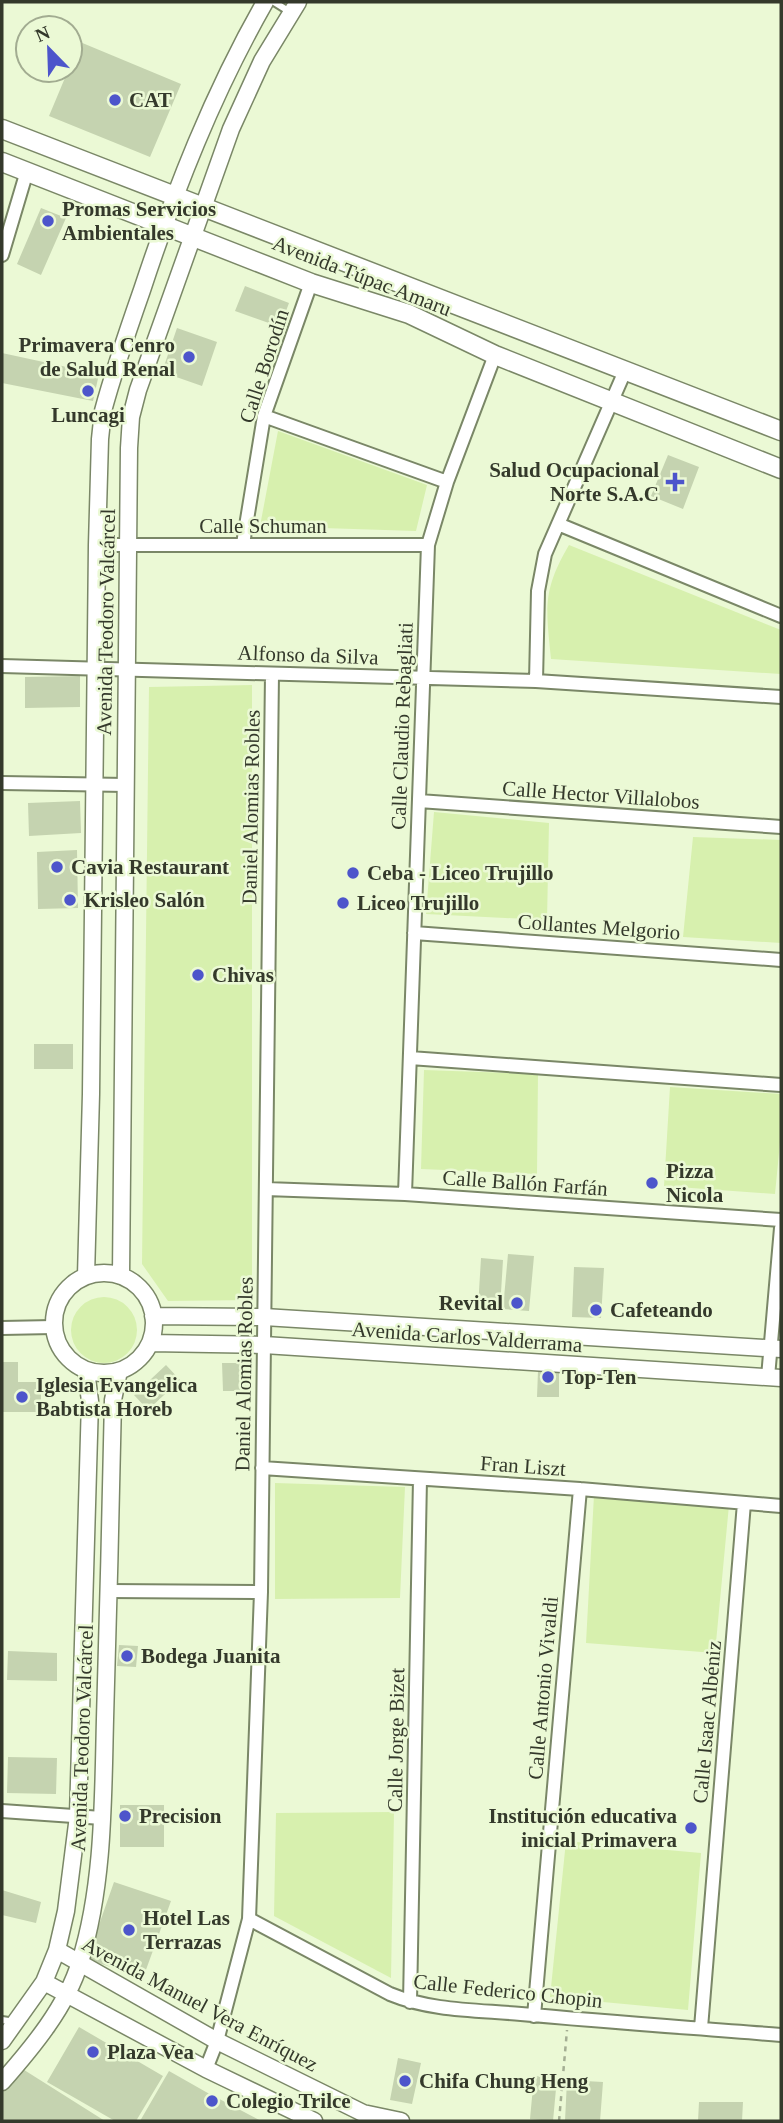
<svg xmlns="http://www.w3.org/2000/svg" width="783" height="2123" font-family="Georgia,serif">
  <rect width="100%" height="100%" fill="#ebf9d5"/>
  <path fill="#d7f0ae" d="M278,431l149,54 -11,46 -156,-5z
    M569,545l212,85v44l-230,-15c-5,-51 -9,-68 18,-114z
    M252,685v615l-84,1 -26,-37 7,-577z
    M434,812l115,11 -2,97 -121,-6z
    M693,837l88,3v103l-98,-6z
    M424,1070l114,4 -1,100 -116,-5z
    M670,1087l111,7v38l-6,62 -111,-8z
    M71 1330a33 33 0 1 1 66 0a33 33 0 1 1-66 0Z
    M275,1483l130,4 -5,111 -125,1z
    M594,1495l135,10 -14,148 -129,-10z
    M394,1812l-3,166 -117,-62 2,-103z
    M566,1841l135,12 -13,157 -138,-13z"/>
  <path fill="#c5d3b0" d="M80,42l101,42 -31,73 -101,-41z
    M41,208l25,10 -25,57 -24,-11z
    M245,286l44,17 -9,24 -45,-16z
    M177,328l40,14 -15,44 -40,-14z
    M2,353l97,21 -6,27 -91,-18z
    M668,455l31,12 -16,42 -32,-13z
    M80,676v31l-55,1v-31z
    M80,801l1,32 -52,3 -1,-33z
    M77,850l1,58 -40,1 -1,-57z
    M34,1044h39v25h-39z
    M508,1254l26,2 -5,55 -26,-2z
    M481,1258l22,2 -3,49 -22,-1z
    M574,1267l30,1 -3,50 -29,-1z
    M2,1362h16v20h23v30h-39z
    M222,1363h28l1,28h-28z
    M166,1365l14,15 -32,30 -14,-15z
    M538,1371h21v26h-22z
    M119,1645l19,1 -2,21 -19,-1z
    M8,1651l49,2v28l-50,-1z
    M8,1757l49,1 -1,36 -49,-1z
    M120,1805h44v42h-44z
    M114,1882l57,19 -28,77 -56,-19z
    M2,1890l39,12 -5,21 -34,-8z
    M79,2027l84,49 -27,45h-21l-68,-39z
    M398,2058l23,5 -9,41 -22,-4z
    M21,2068l84,53h-103v-28z
    M169,2071l37,21 55,29h-121z
    M534,2076l23,2 -4,43 -23,-2z
    M567,2080l36,2 -3,39h-35z
    M699,2102h44l-1,19h-44z"/>
  <g fill="none" stroke-linecap="round" stroke-linejoin="round">
    <defs>
      <path id="service" d="M274,2l16,10
        M2,2020l13,2"/>
      <path id="minor" d="M2,255l25,-84
        M264,416l183,66
        M558,524l223,92
        M243,544l21,-128 47,-133
        M97,545h331
        M2,666l534,15 245,16
        M536,681l2,-90 7,-37 80,-183
        M2,783l124,2
        M419,801l362,26
        M414,933l367,27
        M410,1058l371,27
        M266,1189l139,5 376,26
        M405,1194l23,-649 19,-63 48,-127
        M2,1328l51,-1
        M768,1377l13,-149
        M262,1468l318,21 201,17
        M109,1591l152,1
        M2,1811l100,7
        M249,1919l141,75c41,17 87,16 131,20 87,8 174,14 260,21
        M410,2002l10,-523
        M534,2016l46,-527
        M701,2028l43,-525
        M206,2069l11,-28 32,-122 12,-327 11,-918"/>
      <path id="tertiary" d="M54 1323a50 50 0 1 1 100 0a50 50 0 1 1-100 0Z
        M86,1276l5,-182 6,-549 3,-106 3,-28c11,-41 25,-81 39,-121 33,-100 71,-197 123,-288
        M121,1276l8,-828 2,-31 7,-27 93,-261 31,-68 36,-59
        M153,1316l111,1 517,32
        M150,1343l114,2 517,33
        M57,1950l160,91 146,72 38,8
        M44,1982l162,87 108,52
        M2,2041l42,-59 13,-32 9,-39 12,-95 12,-415 -4,-30
        M2,2082c30,-34 65,-76 78,-120 24,-77 23,-163 25,-243 3,-106 6,-213 8,-319l6,-29"/>
      <path id="secondary" d="M2,129l779,302
        M2,162l309,121 98,31 86,41 286,114"/>
    </defs>
    <use href="#service" stroke="#7a8767" stroke-width="10"/>
    <use href="#minor" stroke="#7a8767" stroke-width="16"/>
    <use href="#tertiary" stroke="#7a8767" stroke-width="19"/>
    <use href="#secondary" stroke="#7a8767" stroke-width="21"/>
    <path stroke="#a4ae93" stroke-width="2.5" stroke-dasharray="5 5" stroke-linecap="butt" d="M559,2121l8,-91"/>
    <use href="#service" stroke="#fff" stroke-width="6"/>
    <use href="#minor" stroke="#fff" stroke-width="12"/>
    <use href="#tertiary" stroke="#fff" stroke-width="16"/>
    <use href="#secondary" stroke="#fff" stroke-width="18"/>
  </g>
  <g fill="#4d55cb" stroke="#ebf9d5" stroke-width="2.5">
    <circle cx="115" cy="100" r="7"/>
    <circle cx="48" cy="221" r="7"/>
    <circle cx="189" cy="357" r="7"/>
    <circle cx="88" cy="391" r="7"/>
    <path d="M671.5 471.5h7v7h7v7h-7v7h-7v-7h-7v-7h7z"/>
    <circle cx="57" cy="867" r="7"/>
    <circle cx="353" cy="873" r="7"/>
    <circle cx="70" cy="900" r="7"/>
    <circle cx="343" cy="903" r="7"/>
    <circle cx="198" cy="975" r="7"/>
    <circle cx="652" cy="1183" r="7"/>
    <circle cx="517" cy="1303" r="7"/>
    <circle cx="596" cy="1310" r="7"/>
    <circle cx="548" cy="1377" r="7"/>
    <circle cx="22" cy="1397" r="7"/>
    <circle cx="127" cy="1656" r="7"/>
    <circle cx="125" cy="1816" r="7"/>
    <circle cx="691" cy="1828" r="7"/>
    <circle cx="129" cy="1930" r="7"/>
    <circle cx="93" cy="2052" r="7"/>
    <circle cx="405" cy="2081" r="7"/>
    <circle cx="212" cy="2101" r="7"/>
  </g>
  <g text-anchor="middle" stroke-width="5" stroke-linejoin="round" paint-order="stroke">
    <g font-size="21" font-weight="bold" fill="#34392b" stroke="#ebf9d5" text-anchor="start">
      <text x="129" y="107">CAT</text>
      <text x="62" y="216">Promas Servicios<tspan x="62" dy="24">Ambientales</tspan></text>
      <text x="175" y="352" text-anchor="end">Primavera Cenro<tspan x="175" dy="24">de Salud Renal</tspan></text>
      <text x="88" y="422" text-anchor="middle">Luncagi</text>
      <text x="659" y="477" text-anchor="end">Salud Ocupacional<tspan x="659" dy="24">Norte S.A.C</tspan></text>
      <text x="71" y="874">Cavia Restaurant</text>
      <text x="367" y="880">Ceba - Liceo Trujillo</text>
      <text x="84" y="907">Krisleo Salón</text>
      <text x="357" y="910">Liceo Trujillo</text>
      <text x="212" y="982">Chivas</text>
      <text x="666" y="1178">Pizza<tspan x="666" dy="24">Nicola</tspan></text>
      <text x="503" y="1310" text-anchor="end">Revital</text>
      <text x="610" y="1317">Cafeteando</text>
      <text x="562" y="1384">Top-Ten</text>
      <text x="36" y="1392">Iglesia Evangelica<tspan x="36" dy="24">Babtista Horeb</tspan></text>
      <text x="141" y="1663">Bodega Juanita</text>
      <text x="139" y="1823">Precision</text>
      <text x="677" y="1823" text-anchor="end">Institución educativa<tspan x="677" dy="24">inicial Primavera</tspan></text>
      <text x="143" y="1925">Hotel Las<tspan x="143" dy="24">Terrazas</tspan></text>
      <text x="107" y="2059">Plaza Vea</text>
      <text x="419" y="2088">Chifa Chung Heng</text>
      <text x="226" y="2108">Colegio Trilce</text>
    </g>
    <g font-size="21" fill="#34392b" stroke="#ebf9d5">
      <text transform="translate(362 276) rotate(21)" y="7">Avenida Túpac Amaru</text>
      <text transform="translate(264 366) rotate(-72)" y="7">Calle Borodín</text>
      <text x="263" y="533">Calle Schuman</text>
      <text transform="translate(106 622) rotate(-89)" y="7">Avenida Teodoro Valcárcel</text>
      <text transform="translate(308 655) rotate(2)" y="7">Alfonso da Silva</text>
      <text transform="translate(402 726) rotate(-88)" y="7">Calle Claudio Rebagliati</text>
      <text transform="translate(601 795) rotate(4)" y="7">Calle Hector Villalobos</text>
      <text transform="translate(251 807) rotate(-89)" y="7">Daniel Alomias Robles</text>
      <text transform="translate(599 927) rotate(4)" y="7">Collantes Melgorio</text>
      <text transform="translate(525 1183) rotate(4)" y="7">Calle Ballón Farfán</text>
      <text transform="translate(467 1337) rotate(4)" y="7">Avenida Carlos Valderrama</text>
      <text transform="translate(244 1374) rotate(-89)" y="7">Daniel Alomias Robles</text>
      <text transform="translate(523 1466) rotate(4)" y="7">Fran Liszt</text>
      <text transform="translate(543 1688) rotate(-85)" y="7">Calle Antonio Vivaldi</text>
      <text transform="translate(707 1722) rotate(-85)" y="7">Calle Isaac Albéniz</text>
      <text transform="translate(82 1738) rotate(-88)" y="7">Avenida Teodoro Valcárcel</text>
      <text transform="translate(396 1740) rotate(-89)" y="7">Calle Jorge Bizet</text>
      <text transform="translate(508 1991) rotate(6)" y="7">Calle Federico Chopin</text>
      <text transform="translate(200 2004) rotate(28)" y="7">Avenida Manuel Vera Enríquez</text>
    </g>
  </g>
  <rect width="783" height="2123" fill="none" stroke="#34392b" stroke-width="7"/>
  <g transform="translate(49 49) rotate(337)"><circle r="33" fill="#ebf9d5" stroke="#a2ac91" stroke-width="2"/>
  <path d="M0-5L12 26L0 18L-12 26Z" fill="#4d55cb"/>
  <text y="-10" font-size="19" font-weight="bold" text-anchor="middle" fill="#34392b">N</text>
  </g>
</svg>
